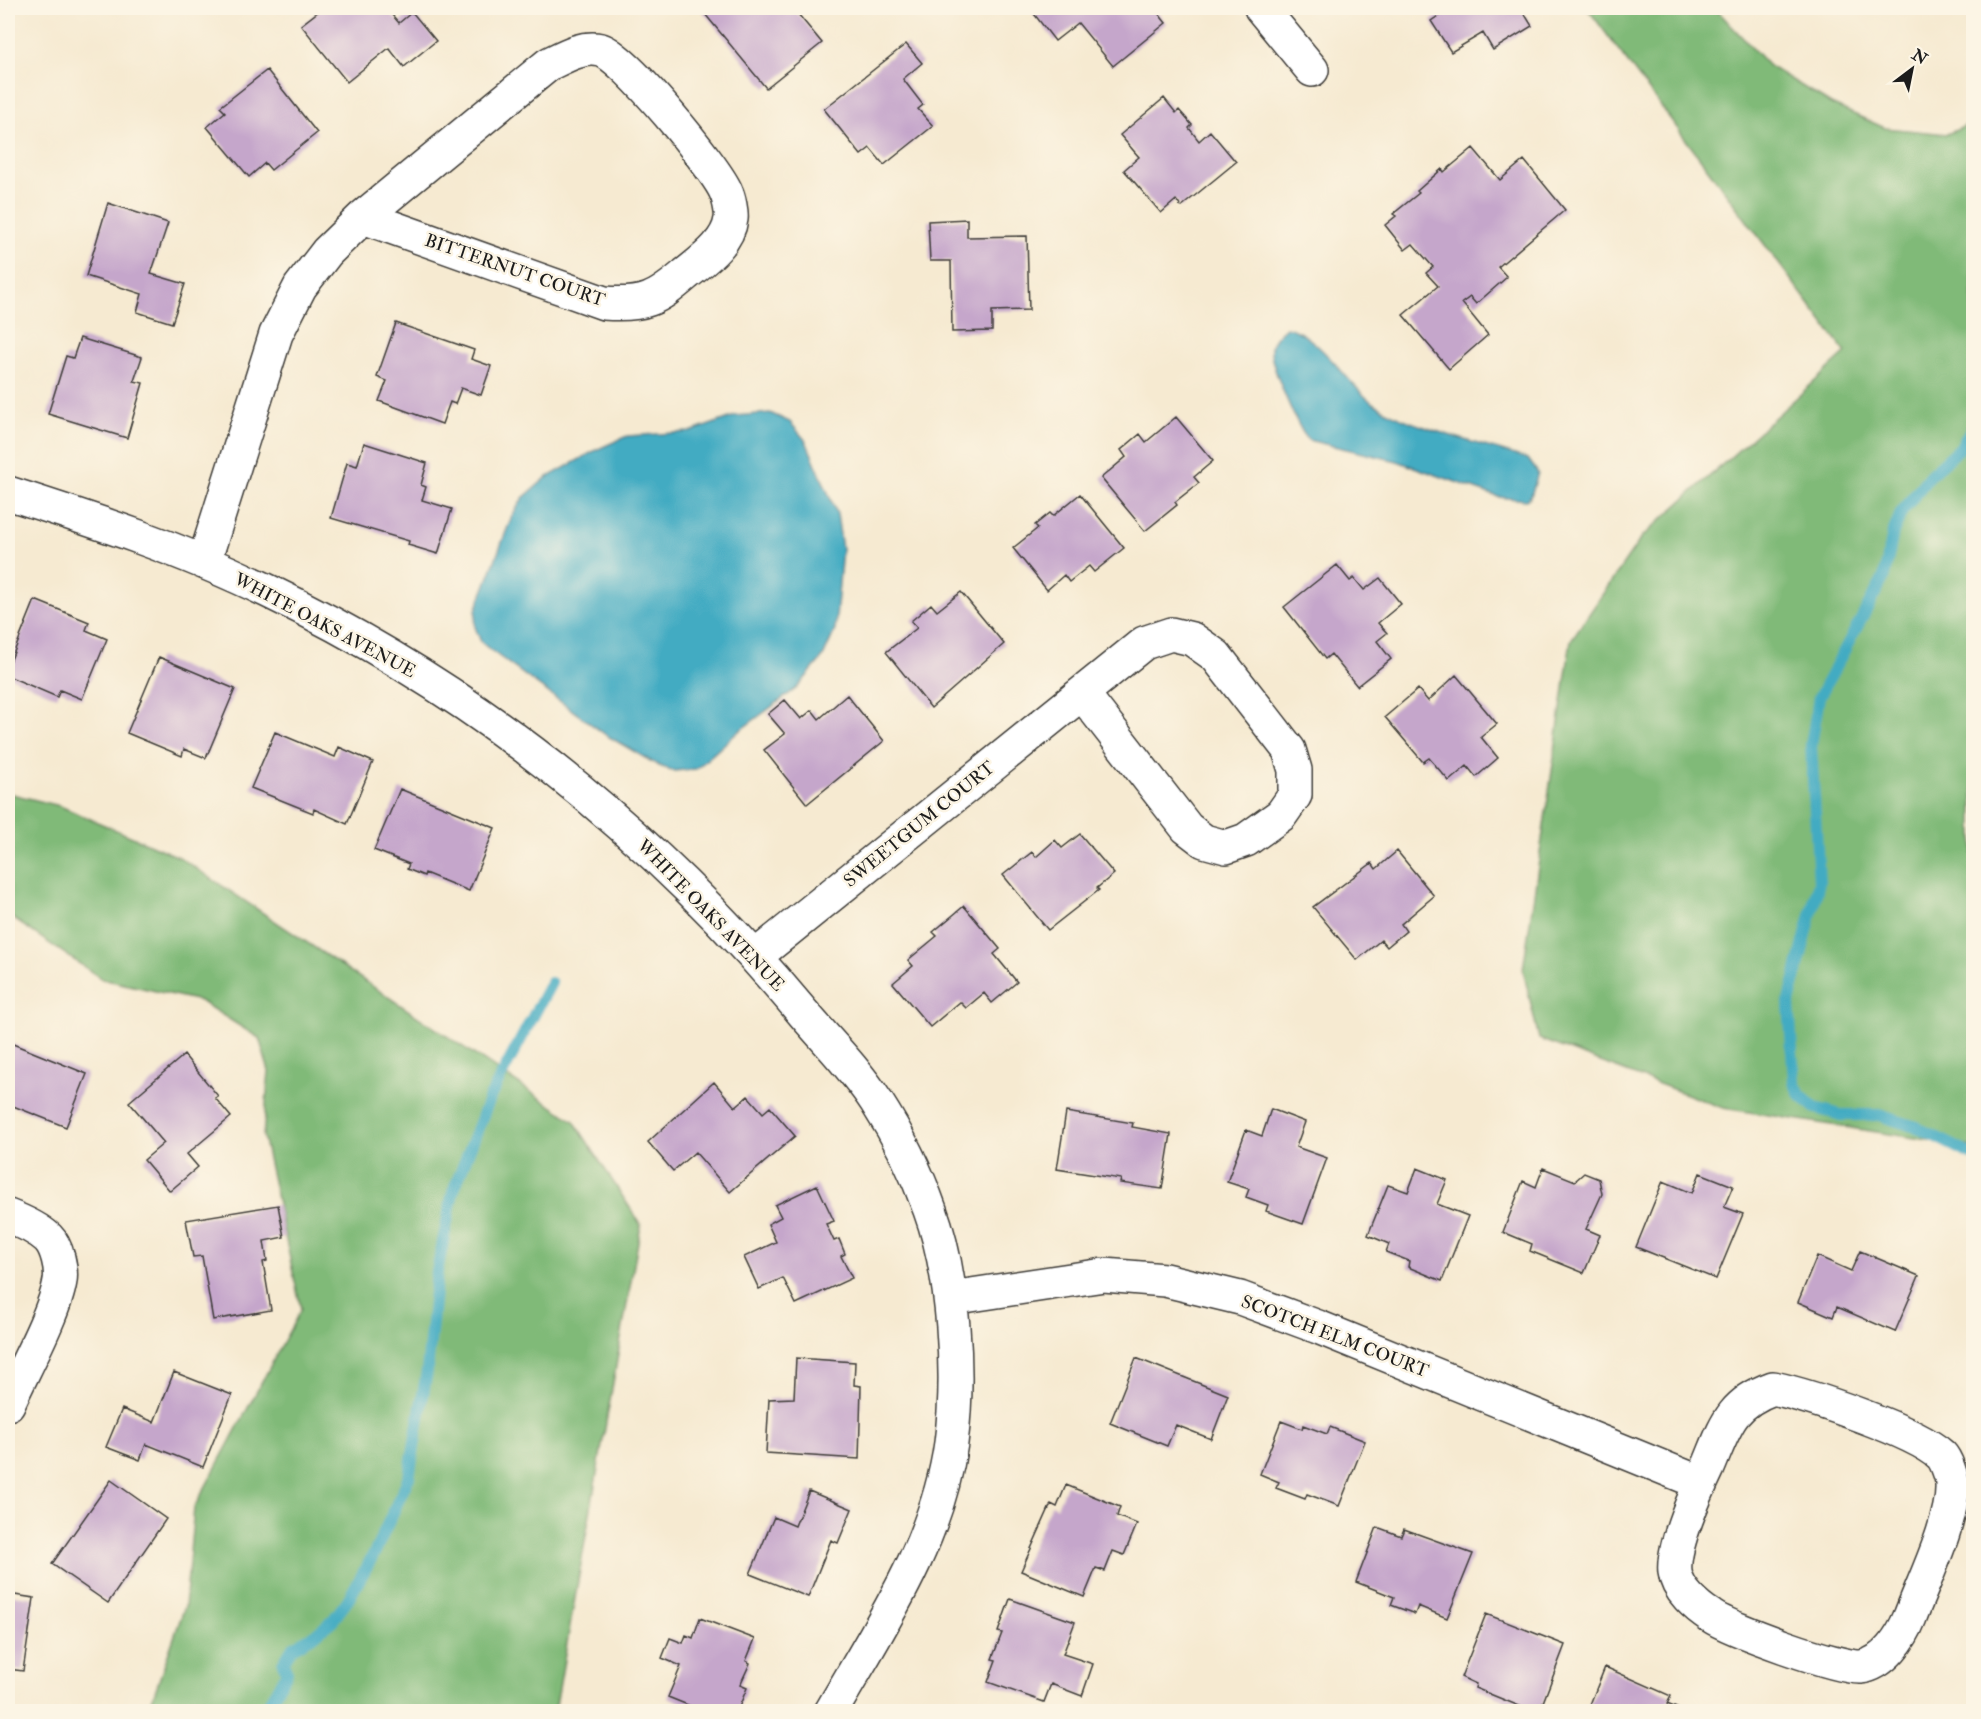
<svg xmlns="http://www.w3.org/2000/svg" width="1981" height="1719" font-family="'IM FELL Double Pica',serif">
  <rect width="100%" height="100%" fill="#fcf5e5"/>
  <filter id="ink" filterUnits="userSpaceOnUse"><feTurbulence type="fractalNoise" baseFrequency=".0167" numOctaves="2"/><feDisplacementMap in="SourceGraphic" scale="12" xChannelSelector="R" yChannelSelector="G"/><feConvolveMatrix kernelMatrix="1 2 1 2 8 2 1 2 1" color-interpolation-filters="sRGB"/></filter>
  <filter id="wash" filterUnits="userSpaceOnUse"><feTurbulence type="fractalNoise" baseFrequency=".008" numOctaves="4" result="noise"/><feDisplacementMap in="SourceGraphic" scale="24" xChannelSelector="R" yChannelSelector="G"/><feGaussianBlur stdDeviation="1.35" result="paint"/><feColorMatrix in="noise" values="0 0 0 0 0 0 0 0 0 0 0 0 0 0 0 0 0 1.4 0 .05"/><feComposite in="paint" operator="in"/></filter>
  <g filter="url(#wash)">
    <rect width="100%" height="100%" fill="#f6ead1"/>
    <path fill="#80ba78" stroke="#4e6b4a" stroke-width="1.5" d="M1587,8h128l54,58 62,38 54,24 62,6 26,-11v1024l-250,-39 -184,-69 -16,-69 48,-330 71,-103 204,-184z
      M8,793l52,13 119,51 395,264 67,104 -86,486h-411l7,-8 34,-97 9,-98 107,-199 -38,-173 6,-65 -10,-33 -59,-37 -98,-22 -94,-64z"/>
    <path fill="#43abc2" stroke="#30646f" stroke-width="1.5" d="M1286,327c30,6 59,52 82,72 28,25 121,47 160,60l10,14 -7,23 -5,4 -28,-3 -101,-36 -89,-21c-10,-12 -38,-75 -37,-90 0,-10 8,-17 15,-23z
      M770,413l20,9 16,19 31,73 5,35 -7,81 -12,27 -26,31 -58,43 -43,38 -22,2 -15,-5 -53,-31 -117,-86 -8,-7 -6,-15 1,-17 36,-94 11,-18 23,-20 50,-28 31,-14 63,-4 45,-16z"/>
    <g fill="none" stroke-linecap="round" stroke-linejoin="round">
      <path stroke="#43abc2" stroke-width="12" d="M1974,425l-14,23 -30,27 -29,38 -8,20 -9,44 -65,120 -8,48 8,137 -30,121 5,79 6,13 15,13 26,7h38l37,12 58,29
        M264,1712l23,-40 -4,-9 9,-15 23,-13 18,-15 15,-20 27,-48 34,-75 18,-106 10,-99 16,-80 37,-95 61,-114"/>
    </g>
    <g id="blocks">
      <path fill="#c5a6cb" d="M323,8h63l13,15 13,-11 24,29 -32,26 -15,-19 -42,34 -46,-57z
        M700,8h93l29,35 -56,45z
        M1034,8h120l12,15 -53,43 -35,-43 -23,18 -24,-31z
        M1450,8h71l11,18 -39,24 -10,-17 -32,19 -20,-31z
        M906,44l16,19 -19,16 20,26 -5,4 15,17 -49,39 -14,-17 -9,7 -37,-46z
        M267,70l50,63 -46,37 -6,-7 -16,14 -42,-50 18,-15 -5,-5z
        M1164,98l12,15 3,-3 13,15 -3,3 10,13 11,-10 26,31 -55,45 -5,-7 -15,13 -37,-43 15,-13 -19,-22z
        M1473,148l27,32 24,-20 41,50 -67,57 9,10 -31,27 -6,-7 -8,6 26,32 -39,34 -46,-54 35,-29 -12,-13 7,-6 -20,-23 -8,6 -20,-25 11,-9 -3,-2 26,-21 -2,-2 25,-22 2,3z
        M108,203l60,20 -17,51 34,10 -13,39 -35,-11 5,-18 -56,-18z
        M967,219v18l60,-1 2,74 -37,1v20l-40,1 -1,-71h-21l-2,-40z
        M396,323l78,27 -3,9 20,7 -10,29 -20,-7 -6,16 -5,-2 -8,22 -63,-23 8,-20 -10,-4z
        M80,338l62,19 -8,24 9,2 -16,55 -79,-24 18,-58 7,2z
        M1176,417l37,44 -19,16 5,6 -24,19 2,3 -32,26 -44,-53 25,-21 -5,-7 19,-16 6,8z
        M364,443l63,20 -6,22 5,2 -4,13 30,9 -14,45 -30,-9 1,-4 -78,-23 16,-55 10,3z
        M1080,494l44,54 -30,24 -5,-6 -20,16 -5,-7 -17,15 -34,-42 25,-20 -3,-3 15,-12 3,3z
        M1337,565l13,16 4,-3 10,12 16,-12 21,26 -23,19 9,10 -10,8 14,18 -34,27 -26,-32 -6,5 -41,-52z
        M961,592l43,52 -73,64 -45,-56 31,-24 -6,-7 20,-17 6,7z
        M35,600l54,22 -3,8 21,9 -25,60 -22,-9 -3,7 -49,-21v-9z
        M159,657l76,32 -29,69 -22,-9 -2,7 -55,-23z
        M1456,675l41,49 -16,13 17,21 -22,19 -9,-11 -18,15 -20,-23 -6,4 -38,-45 33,-28 10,12z
        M847,695l37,46 -77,63 -43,-54 21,-16 -17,-20 17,-14 16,19 11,-9 7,9z
        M275,732l60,25 4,-10 34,15 -26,62 -33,-15 -1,4 -62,-25z
        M400,789l95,39 -26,63 -44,-18 -1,3 -17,-7 2,-5 -35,-14z
        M1080,834l34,40 -17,14 2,2 -51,40 -45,-55 29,-23 4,5 19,-17 7,8z
        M1397,851l37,45 -33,28 5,7 -19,16 -6,-7 -24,20 -44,-53 59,-44 4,6z
        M964,906l36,43 -6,5 23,28 -25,21 -8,-10 -18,15 -6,-6 -30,25 -37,-44 20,-17 -5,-6 29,-24 -4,-4z
        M8,1042l79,32 -21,53 -58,-23z
        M184,1055l34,41 -3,2 16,19 -44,37 11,13 -28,24 -26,-31 20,-17 -35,-41z
        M714,1082l21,25 13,-11 15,17 7,-6 25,29 -65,56 -35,-40 -22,19 -25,-29z
        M1271,1109l34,13 -9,25 31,11 -24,66 -37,-13 2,-6 -22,-8 3,-8 -22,-7 19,-52 16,6z
        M1066,1112l67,11 -1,4 39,7 -9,55 -42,-6 1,-4 -64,-10z
        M1417,1168l30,12 -10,24 31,12 -26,65 -34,-14 1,-6 -23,-9 3,-8 -21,-9 20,-50 20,7z
        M1543,1168l32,13 9,-8 15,6 3,15 -16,35 14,6 -16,38 -54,-22 2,-7 -29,-12 20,-51 13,6z
        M1700,1173l33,13 -9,21 19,7 -27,65 -80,-32 27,-66 29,12z
        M817,1185l17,36 -8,3 8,17 5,-2 6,15 -4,2 11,22 -56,26 -13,-26 -24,11 -15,-32 32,-15 -8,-18 13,-7 -6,-12z
        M278,1205l6,32 -20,4 3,20 -4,1 8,48 -58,10 -11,-64 -9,1 -7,-37z
        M1860,1251l59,25 -24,56 -58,-25 -4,10 -35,-15 19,-46 34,15z
        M796,1358l59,4 -1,23 7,1 -2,73 -93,-6 3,-54 25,-1z
        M1136,1358l92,37 -17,44 -35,-14 -9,21 -57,-23z
        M174,1372l58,23 -29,72 -57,-23 -6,16 -34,-13 16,-38 32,13z
        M1281,1421l21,8 1,-4 24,9 3,-7 35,14 -26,65 -32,-12 -2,5 -29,-11 3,-6 -19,-8z
        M111,1480l55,39 -58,84 -56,-39z
        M1066,1485l54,22 -3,9 20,8 -13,31 -11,-4 -8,20 -9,-3 -12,29 -63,-26 30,-67 6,3z
        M809,1491l43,18 -14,34 -7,-3 -23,57 -58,-23 24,-57 21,9z
        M1377,1527l24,9 3,-7 69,25 -26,64 -29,-12 -3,8 -24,-9 3,-8 -38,-15z
        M8,1594l26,4 -11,73 -15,-2z
        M1010,1599l65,23 -12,32 30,10 -11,32 -31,-12 -7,18 -56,-20 8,-22 -4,-1 10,-26 -4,-1z
        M1486,1614l79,31 -25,65 -3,-2 -3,4 -59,-24 1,-4 -15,-7z
        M700,1618l55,21 -9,22 4,2 -10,22 7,3 -10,24h-32l-37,-15 13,-31 -19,-8 8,-20 13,5 3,-8 7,3z
        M1605,1667l66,29 -4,8 19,8h-99z"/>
    </g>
  </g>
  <g filter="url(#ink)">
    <use href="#blocks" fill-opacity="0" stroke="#3d3b37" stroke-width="1.5"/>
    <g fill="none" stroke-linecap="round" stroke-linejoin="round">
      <defs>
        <path id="minor" d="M1261,8l51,62
          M8,493c88,28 176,57 260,98 209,100 388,245 536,423 24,28 52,56 72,87 22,34 41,72 54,109 24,65 30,165 21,233 -14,100 -71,183 -120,269
          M204,562l72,-228 24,-47 27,-35 36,-35 241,86c40,3 52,-3 82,-29 17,-14 42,-31 45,-55 1,-6 -2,-21 -5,-27 -9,-23 -103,-138 -125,-142 -19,-4 -36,6 -52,14l-186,153
          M756,956l326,-263 105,135 17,13 22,6 20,-7 35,-25 14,-20v-25l-6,-20 -73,-94 -24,-17 -21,-5 -27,9 -62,50
          M8,1216c13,5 29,12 40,22 9,9 14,31 12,43 -5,32 -38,91 -52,123
          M951,1298l153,-23 61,5 75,18 78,29 383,156
          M1773,1388c37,8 142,43 168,67 5,5 11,22 11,29 2,36 -29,98 -42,133 -8,20 -26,47 -49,50 -21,2 -131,-38 -150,-51 -14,-9 -34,-26 -36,-44 -3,-25 22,-81 33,-104 17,-40 21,-64 65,-80z"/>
      </defs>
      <use href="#minor" stroke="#3d3b37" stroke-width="36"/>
      <use href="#minor" stroke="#fff" stroke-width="33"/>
    </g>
  </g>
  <g text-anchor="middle" stroke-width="5" stroke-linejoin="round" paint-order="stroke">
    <g font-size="18" fill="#1c1c1c" stroke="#fcf5e5">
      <text transform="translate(515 270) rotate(19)" y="6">BITTERNUT COURT</text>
      <text transform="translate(325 625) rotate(28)" y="6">WHITE OAKS AVENUE</text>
      <text transform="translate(919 824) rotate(-39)" y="6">SWEETGUM COURT</text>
      <text transform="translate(711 915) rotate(46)" y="6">WHITE OAKS AVENUE</text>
      <text transform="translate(1335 1336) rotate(21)" y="6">SCOTCH ELM COURT</text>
    </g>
  </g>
  <rect width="1981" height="1719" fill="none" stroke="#fcf5e5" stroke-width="30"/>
  <g transform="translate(1912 69) rotate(32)" stroke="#fcf5e5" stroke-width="4.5" paint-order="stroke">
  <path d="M0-4.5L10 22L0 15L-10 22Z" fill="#1c1c1c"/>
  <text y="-9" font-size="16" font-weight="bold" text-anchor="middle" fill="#1c1c1c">N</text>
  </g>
</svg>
